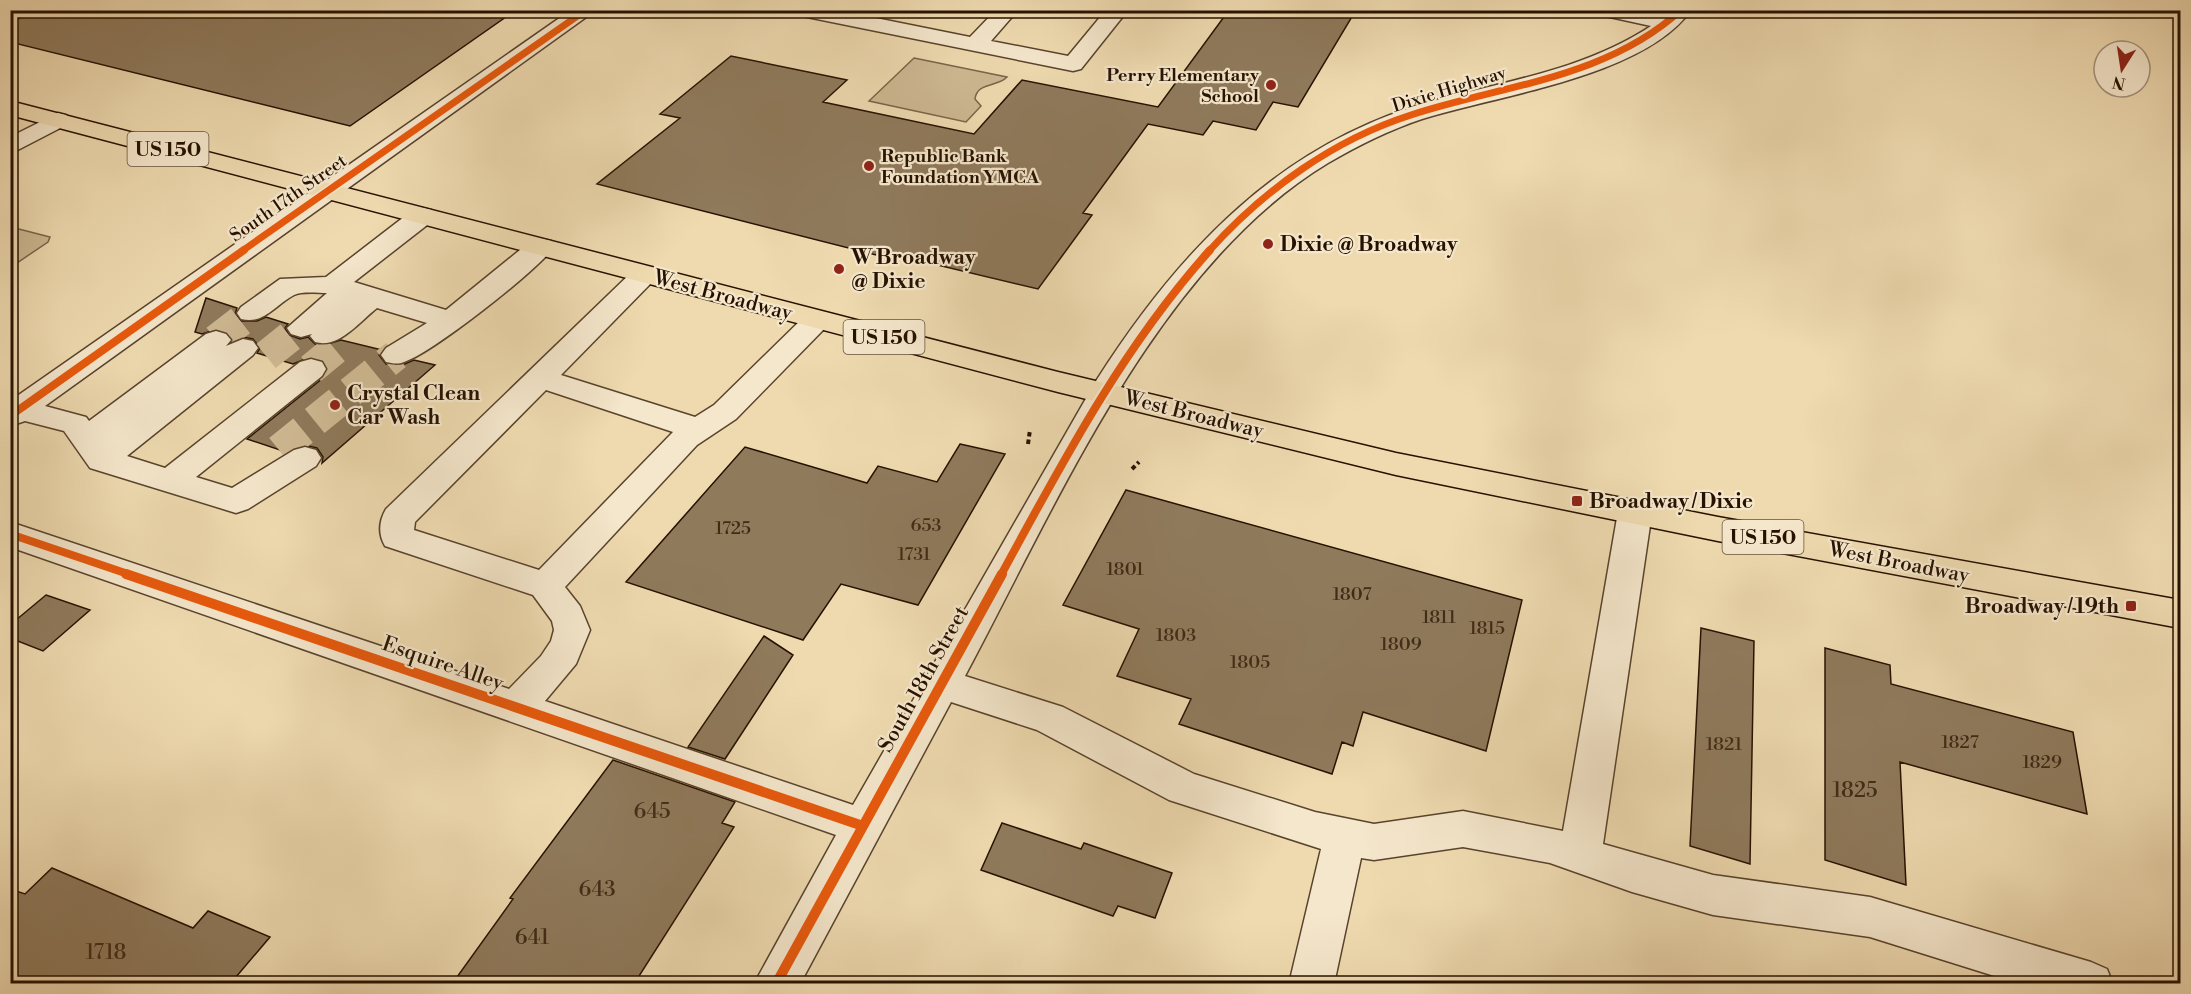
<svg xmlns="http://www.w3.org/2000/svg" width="2191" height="994" font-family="'Libre Bodoni',serif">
  <rect width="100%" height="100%" fill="#efdab0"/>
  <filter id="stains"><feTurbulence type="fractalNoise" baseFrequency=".00333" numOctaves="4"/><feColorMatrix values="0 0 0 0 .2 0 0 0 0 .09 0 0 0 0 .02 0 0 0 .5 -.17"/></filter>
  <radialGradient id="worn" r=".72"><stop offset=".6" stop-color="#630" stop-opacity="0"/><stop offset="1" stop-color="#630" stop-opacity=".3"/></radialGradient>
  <path fill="#cdb892" stroke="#7a6449" stroke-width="1.5" d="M914,58l93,19c-9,10 -30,5 -32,22l6,7 -15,16 -97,-21z
    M11,227l39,10 -2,5 -37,25z"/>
  <path fill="#8f7a5c" stroke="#261100" stroke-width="1.5" d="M36,10h480l-166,116 -340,-84v-19z
    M1229,10h127l-58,97 -25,-5 -17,28 -43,-9 -10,14 -55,-11 -65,89 9,2 -54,74 -159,-38 -3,4 -279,-71 83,-66 -20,-4 71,-58 116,24 -24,22 151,32 48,-54 136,27z
    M206,298l31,10 -2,6 6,7h16l9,-4 22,7 -3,4 4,7 11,4 8,-2 7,7 9,1 17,-5 41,10 -3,5 7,9 14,2 14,-6 21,5 -113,98 1,-6 -6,-9 -13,-3 -18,7 -39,-13 76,-61 5,-8 -4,-9 -14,-4 -17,7 -36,-11 3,-5 -7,-9 -10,-2 -10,4 -5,-8 -11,-4 -15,5 -7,-2z
    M960,444l45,10 -87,151 -77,-21 -38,56 -177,-58 119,-135 122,36 11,-17 59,16z
    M1126,490l396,110 -36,151 -123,-39 -10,34 -11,-4 -10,32 -153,-50 12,-25 -74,-23 22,-47 -76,-24z
    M46,595l44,15 -47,41 -33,-13v-13z
    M1701,628l53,13 -4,223 -60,-18z
    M764,636l29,19 -68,104 -37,-12z
    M1825,648l65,17 1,19 182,48 14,82 -187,-52 6,123 -81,-25z
    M613,760l122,42 -13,21 12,4 -100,157h-182l61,-85 -3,-1z
    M1002,823l79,26 3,-6 88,30 -17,45 -37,-12 -5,10 -132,-46z
    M52,868l141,60 15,-17 62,26 -40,47h-220v-95l15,5z"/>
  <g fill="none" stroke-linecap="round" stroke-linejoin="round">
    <path stroke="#d1bc96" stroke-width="31" stroke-dasharray="31 15" stroke-linecap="butt" d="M216,340l35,-27
      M266,356l35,-28
      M311,369l34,-28
      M279,450l117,-95"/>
    <defs>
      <path id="minor" d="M571,10h25l-551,396 41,11 3,4 117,-87 10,-3 10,3 5,6 -5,6 17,-7 10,2 5,7 -5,7 -126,101 38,12 135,-106 11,-3 11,3 4,7 -4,7 -126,101 36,11 62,-38 11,-3 11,3 5,8 -5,8 -68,43 -12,4 -146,-45 -26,-37 -39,-10 -15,5v-25z
        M792,10h44l134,27 26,-27h22l-27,31 77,15 38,-46h22l-47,59 -8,2 -271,-55z
        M1593,10h46l24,5 5,-5h23c-46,66 -192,85 -269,109 -33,11 -65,27 -94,44 -171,103 -272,343 -363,513l98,31 131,67 121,38 59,12 89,-13 100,20 55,-319 5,-8 12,-4 12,4 5,8 -49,332 110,31 157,22 221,65 16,7 6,15h-93l-150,-47 -157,-22 -81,-23 -82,-29 -87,-16 -89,13 -13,-2 -27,126h-45l32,-135 -152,-49 -132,-70 -86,-28 -151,282h-46l82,-149 -826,-288v-25l499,167 32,-33 10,-15 3,-11 -2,-9 -19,-26 -148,-49c-7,-12 -6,-25 1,-37l249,-240 10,-2 10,2 4,6 -98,100 134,42 19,-12 93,-91 10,-3 10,3 4,6 -4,6 -91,93 -39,26 -132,142 15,19 10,24 -14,34 -31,37 308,104 243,-424c83,-130 184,-238 337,-280 74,-20 153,-32 218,-75l-55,-12zM546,390l127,42 -134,138 -125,-40 1,-8z
        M58,113l8,2 4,5 -4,5 -56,29v-17z
        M422,208l9,2 4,6 -4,6 -77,60 92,28 85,-69 10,-2 10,2 3,6c-16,23 -123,107 -150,115 -7,3 -12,1 -18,0l-5,-7 5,-7 41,-25 -50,-15c-18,14 -38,41 -62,34l-5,-6 2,-2 -11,3 -10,-3 -4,-6 40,-35c-9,0 -25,-2 -33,2 -19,10 -30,30 -53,24l-4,-6 4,-6 39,-28 46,-2 87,-67z"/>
      <path id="major" d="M10,101l1048,271 338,81 322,64 462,83v28l-462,-87 -322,-66 -338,-83 -1048,-277z"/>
    </defs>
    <use href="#minor" stroke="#58432c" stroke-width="3"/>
    <use href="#major" stroke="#261100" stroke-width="3"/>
    <path stroke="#261100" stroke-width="4" stroke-dasharray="4.5 3" stroke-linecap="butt" d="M1028,444l2,-14
      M1132,469l7,-7"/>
    <use href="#minor" fill="#f5e7cc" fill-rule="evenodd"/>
    <use href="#major" fill="#efdab0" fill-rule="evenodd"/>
    <defs>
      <path id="cycleway-far2" d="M242,251l344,-241
        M1209,251c55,-61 124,-111 202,-136 92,-30 196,-37 270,-105"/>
      <path id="cycleway-far1" d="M10,416l234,-166
        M10,534l121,41
        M1001,575c62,-114 122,-228 209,-325"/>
      <path id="cycleway" d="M126,574l737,252
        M776,984l226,-410"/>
    </defs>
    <use href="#cycleway-far2" stroke="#f5e7cc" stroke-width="10"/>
    <use href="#cycleway-far1" stroke="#f5e7cc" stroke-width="12"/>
    <use href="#cycleway" stroke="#f5e7cc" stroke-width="14"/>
    <use href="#cycleway-far2" stroke="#e8590c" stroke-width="7"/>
    <use href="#cycleway-far1" stroke="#e8590c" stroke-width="8"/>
    <use href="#cycleway" stroke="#e8590c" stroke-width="10"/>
  </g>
  <g fill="#8f2418" stroke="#f5e7cc" stroke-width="2">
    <circle cx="1271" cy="85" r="6"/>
    <circle cx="869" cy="166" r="6"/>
    <circle cx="1268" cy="244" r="6"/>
    <circle cx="839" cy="269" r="6"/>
    <circle cx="335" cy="405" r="6"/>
    <rect x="1571" y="495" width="12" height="12" rx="3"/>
    <rect x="2125" y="600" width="12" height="12" rx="3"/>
  </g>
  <g text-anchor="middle" stroke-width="4.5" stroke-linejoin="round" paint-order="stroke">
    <g font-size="18" font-weight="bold" fill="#261100" stroke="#f5e7cc" text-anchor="end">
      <text x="1259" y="81">Perry Elementary<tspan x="1259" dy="21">School</tspan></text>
      <text x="881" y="162" text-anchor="start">Republic Bank<tspan x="881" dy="21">Foundation YMCA</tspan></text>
    </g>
    <g font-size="18" fill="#261100" stroke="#f5e7cc">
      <text transform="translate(1449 89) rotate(-17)" y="6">Dixie Highway</text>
      <text transform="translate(288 198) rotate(-35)" y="6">South 17th Street</text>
    </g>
    <g font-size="18" fill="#402b17">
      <text x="926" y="531">653</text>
      <text x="733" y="534">1725</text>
      <text x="914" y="560">1731</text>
      <text x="1125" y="575">1801</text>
      <text x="1352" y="600">1807</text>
      <text x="1439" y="623">1811</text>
      <text x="1487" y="634">1815</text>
      <text x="1176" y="641">1803</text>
      <text x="1401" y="650">1809</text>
      <text x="1250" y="668">1805</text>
      <text x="1960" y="748">1827</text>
      <text x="1724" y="750">1821</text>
      <text x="2042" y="768">1829</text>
    </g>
    <g fill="#f5e7cc" stroke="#64513d" stroke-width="1.5">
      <rect x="127.5" y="132" width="81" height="34" rx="4.5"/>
      <rect x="843.5" y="320" width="81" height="34" rx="4.5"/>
      <rect x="1722.5" y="520" width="81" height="34" rx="4.5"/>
    </g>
    <g font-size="20" font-weight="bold" fill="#261100">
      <text x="168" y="156">US 150</text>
      <text x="884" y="344">US 150</text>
      <text x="1763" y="544">US 150</text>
    </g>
    <g font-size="21" font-weight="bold" fill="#261100" stroke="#f5e7cc" text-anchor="start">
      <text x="1280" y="251">Dixie @ Broadway</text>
      <text x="851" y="264">W Broadway<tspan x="851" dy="24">@ Dixie</tspan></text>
      <text x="347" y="400">Crystal Clean<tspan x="347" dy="24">Car Wash</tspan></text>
      <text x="1589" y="508">Broadway / Dixie</text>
      <text x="2119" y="613" text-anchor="end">Broadway / 19th</text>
    </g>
    <g font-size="21" fill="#261100" stroke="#f5e7cc">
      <text transform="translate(723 295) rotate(15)" y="7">West Broadway</text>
      <text transform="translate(1194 414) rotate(14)" y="7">West Broadway</text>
      <text transform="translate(1899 562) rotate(11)" y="7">West Broadway</text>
      <text transform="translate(443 663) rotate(19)" y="7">Esquire Alley</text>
      <text transform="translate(923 679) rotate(-61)" y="7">South 18th Street</text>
    </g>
    <g font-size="21" fill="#402b17">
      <text x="1855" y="797">1825</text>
      <text x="652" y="818">645</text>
      <text x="597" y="896">643</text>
      <text x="532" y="944">641</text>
      <text x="106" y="959">1718</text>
    </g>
  </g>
  <rect width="2191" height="994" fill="none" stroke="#efdab0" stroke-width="36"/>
  <rect x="12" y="12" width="2167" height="970" fill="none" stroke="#261100" stroke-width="3"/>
  <rect x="18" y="18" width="2155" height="958" fill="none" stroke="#261100" stroke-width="1.5"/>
  <g transform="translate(2122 69) rotate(192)"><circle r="28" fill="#f5e7cc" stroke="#a2917a" stroke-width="1.5"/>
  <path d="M0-4.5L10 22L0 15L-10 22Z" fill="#8f2418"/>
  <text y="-9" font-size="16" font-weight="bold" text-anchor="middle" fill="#261100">N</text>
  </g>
  <rect width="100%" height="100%" filter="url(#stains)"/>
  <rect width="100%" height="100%" fill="url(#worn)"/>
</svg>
